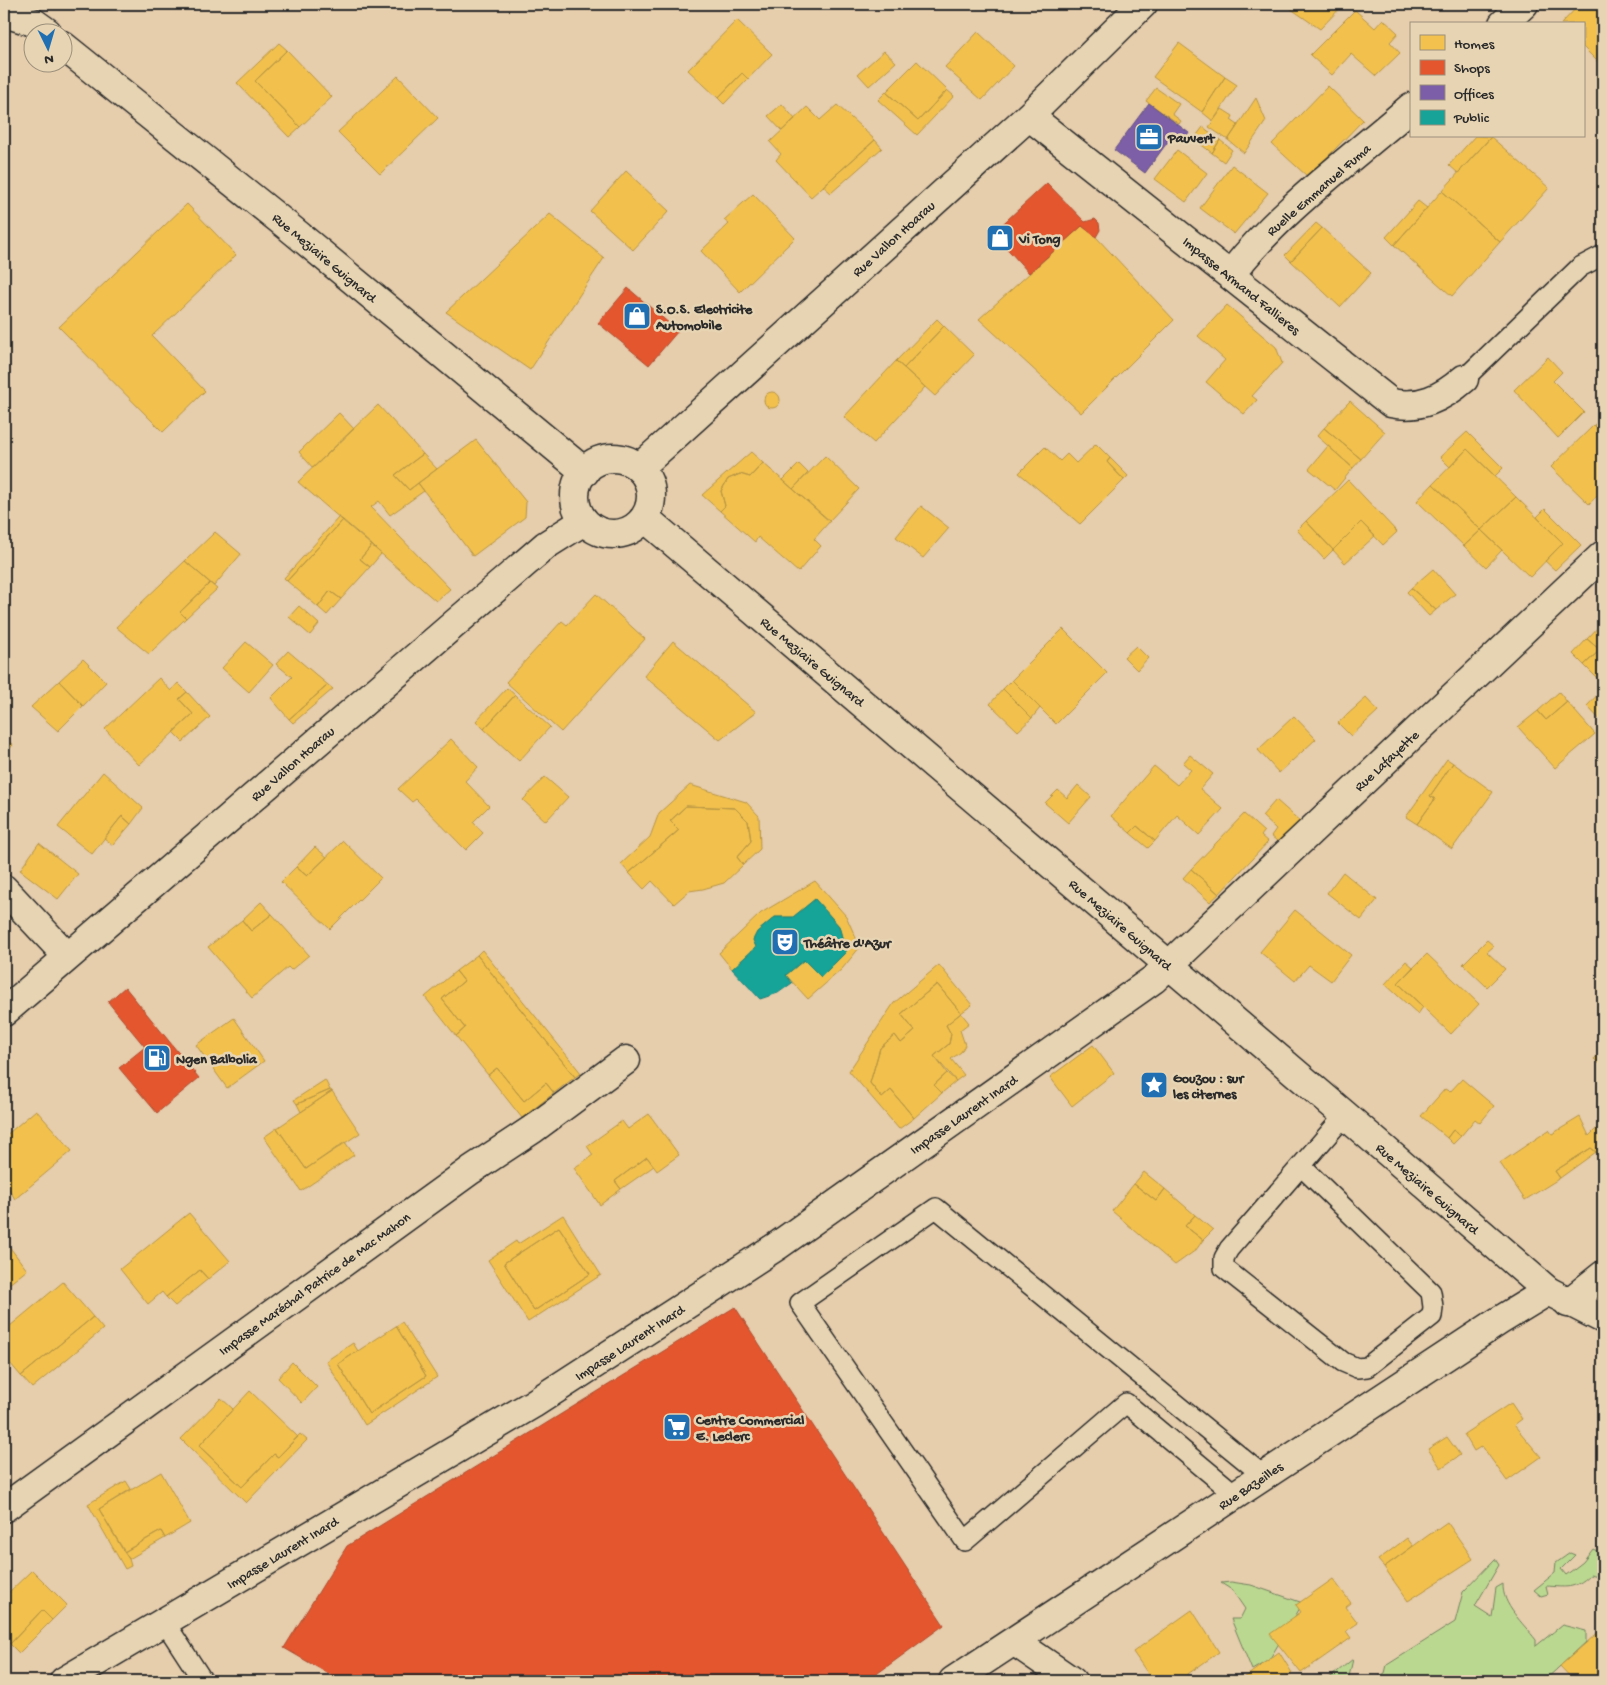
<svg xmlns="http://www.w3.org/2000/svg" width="1607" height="1685" font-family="'Gochi Hand',sans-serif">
  <rect width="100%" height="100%" fill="#e6cdac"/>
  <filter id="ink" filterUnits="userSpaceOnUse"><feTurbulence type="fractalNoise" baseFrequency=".02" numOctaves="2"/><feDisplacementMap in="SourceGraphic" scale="10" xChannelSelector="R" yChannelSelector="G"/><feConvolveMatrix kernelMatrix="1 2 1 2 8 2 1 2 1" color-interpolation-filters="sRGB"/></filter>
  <g filter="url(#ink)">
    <path fill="#bbd890" stroke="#73825e" d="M1593,1549l10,5v24l-13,-3c-16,15 -24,12 -44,11l2,8 -7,2 -7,-6 21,-17 1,-10 14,-10 5,2 -14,14 5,6 17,-13z
      M1495,1559l4,6 -24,41 17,11 4,-29 7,-4c-1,21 20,39 33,56v6l26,-21 24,6v11l-42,39h-172l13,-8 2,-8 68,-43 8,-30z
      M1231,1582l20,3 52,18 -34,57 -17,10 -21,-51h9l5,-10 -13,-19 -11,-7z
      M1353,1659l-5,22h-21v-1z"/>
    <path fill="#f2c14e" stroke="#b69444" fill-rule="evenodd" d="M1284,4h60l-24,25z
      M1580,4h23v63l-20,-20v-23h-22z
      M1355,10l20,18 8,-9 15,14 -8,9 10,11 -24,23 -25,-22 -19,21 -22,-20z
      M737,20l35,34 -24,25 -6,-6 -24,25 -30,-28z
      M978,32l36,34 -32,34 -37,-33z
      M279,43l8,7 -32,31 45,46 -11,10 -52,-54z
      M1179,43l46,34 -23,35 -49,-35z
      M287,50l45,47 -32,30 -45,-46z
      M884,51l12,11 -27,24 -11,-12z
      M917,61l30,29 -29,31 -32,-29z
      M742,73l6,6 -24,25 -6,-6z
      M398,76l40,42 -58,56 -42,-42z
      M1225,77l12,8 -24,36 -11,-9z
      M1328,86l35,34 -55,57 -36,-33z
      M1156,88l23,16 -7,10 9,7 -2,3 -33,-23z
      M947,90l7,6 -37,39 -39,-35 8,-8 32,29z
      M1256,98l10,23 -22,32 -16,-13z
      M782,104l13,15 -13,12 -14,-15z
      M837,105l38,35 -64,57 -35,-37 5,-6 -11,-12 37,-35 13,13z
      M1222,109l11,7 -2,4 7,5 -10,15 -19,-13z
      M1203,127l17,13 -8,13 -18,-14z
      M1475,136l16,1 -33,36 -9,-8z
      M1491,137l58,51 -49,54 -58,-51z
      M875,140l7,8 -51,45 -8,-7z
      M1220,140l12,10 -8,12 -12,-9z
      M1177,150l30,23 -21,29 -31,-23z
      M1232,165l36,28 -34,41 -34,-26z
      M626,171l43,40 -36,39 -43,-39z
      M1442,191l58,51 -48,54 -58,-51z
      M753,194l42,44 -55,54 -39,-41 28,-27 -5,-4z
      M1418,201l9,7 -33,37 -8,-8z
      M187,204l49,51 -84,81 53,55 -42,41 -104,-105z
      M550,214l54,44 -74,112 -84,-58z
      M1316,223l6,5 -31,33 -6,-6z
      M1082,226l14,11 78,83 -93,93 -102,-94z
      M1322,228l49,45 -31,34 -49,-46z
      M1227,305l49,42 6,16 -30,33 5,4 -13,14 -38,-32 19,-22 -27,-24z
      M937,319l7,7 -40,42 -8,-7z
      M944,326l30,29 -39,41 -31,-28z
      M1548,357l14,15 -9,9 31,31 -26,26 -44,-48z
      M896,361l29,26 -51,56 -30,-26z
      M764 400a8 8 0 1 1 16 0a8 8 0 1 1-16 0Z
      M1350,401l35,31 -24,27 -37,-31z
      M378,405l45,49 -28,21 14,15 9,-7 6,8 -34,24 -11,-14 -8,6 79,82 -14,12 -138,-119z
      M339,413l15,16 -41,39 -14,-16z
      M1599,420l4,5v8l-9,-8z
      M1594,425l9,8v56l-14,15 -38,-37z
      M1324,428l37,31 -8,9 -36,-32z
      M1467,432l36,36 -8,8 -28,-27 -17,18 -10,-10z
      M476,440l50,62 -1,15 -52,39 -55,-73z
      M1096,444l14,14 -3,4 17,18 -44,44 -61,-51 26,-26 15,14 7,-7 9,9z
      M1328,446l25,22 -18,22 -26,-21z
      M1467,449l49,48 -35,33 -48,-46z
      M751,452l12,11 -13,14 -10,-3 -12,5 -7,12 4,15 -5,5 -18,-16z
      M423,454l14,15 -28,21 -14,-15z
      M825,456l34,33 -30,32 -36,-32z
      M1110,458l18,18 -4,4 -17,-18z
      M763,463l67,58 -16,18 7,7 -23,26 -40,-35 -3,5 -35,-31 5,-5 -4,-15 7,-12 12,-5 10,3z
      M799,464l9,9 -15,16 -10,-9z
      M1348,480l49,52 -14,13 -22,-23 -28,28 -27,-29z
      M1433,484l48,46 -17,16 -47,-45z
      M1516,497l47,46 -33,34 -49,-47z
      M921,506l28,22 -26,30 -27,-21z
      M1545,509l36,36 -26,25 -10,-9 18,-18 -26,-26z
      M339,517l4,3 -56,61 -3,-3z
      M343,520l29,25 -12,14 10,8 -29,32 -11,-8 -12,16 -31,-26z
      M1306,521l27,29 -9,9 -27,-29z
      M1361,522l14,14 -30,27 -12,-13z
      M1481,530l21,20 -16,17 -22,-21z
      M215,532l26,22 -27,32 -29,-25z
      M372,545l9,9 -11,13 -10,-8z
      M185,561l25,22 -30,29 6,6 -37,36 -33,-27z
      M1433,569l22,25 -19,16 -25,-22z
      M210,583l7,6 -31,29 -6,-6z
      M1411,588l18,16 7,6 -7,6 -22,-24z
      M330,591l11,8 -14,16 -9,-8z
      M596,594l49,45 -84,93 -55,-50 56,-61 5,4z
      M299,606l20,18 -9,11 -21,-18z
      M1603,622v62l-19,-19 16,-15 -13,-11z
      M1063,629l44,44 -51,51 -44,-44z
      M1587,639l13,11 -16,15 -11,-11z
      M673,641l83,71 -36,28 -76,-64z
      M246,642l27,23 -24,27 -27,-24z
      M1136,646l12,12 -11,12 -13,-13z
      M288,651l40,34 -39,34 -18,-21 21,-21 -16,-13z
      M83,659l23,23 -23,24 -24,-25z
      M159,678l12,13 7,-8 9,9 -8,7 14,15 -54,51 -34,-36z
      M1012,680l28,28 -8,10 -29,-29z
      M59,681l24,25 -25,25 -27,-24z
      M328,685l5,4 -40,34 -4,-4z
      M507,688l8,7 -31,34 -8,-8z
      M1003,689l29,29 -14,13 -28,-27z
      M1602,690h1v33l-16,-17z
      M187,692l23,25 -27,25 -10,-10 20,-18 -14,-15z
      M1559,692l8,10 -21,18 -8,-9z
      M515,695l35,32 -31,34 -35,-32z
      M1366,698l12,13 -27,25 -13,-13z
      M1567,702l28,32 -40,34 -37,-41 20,-16 8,9z
      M1294,716l22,23 -37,34 -21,-23z
      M4,737l9,8 -9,10z
      M451,739l27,28 -13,14 24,25 -16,16 10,11 -17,17 -50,-51 -4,3 -14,-13z
      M1190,755l23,19 -13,15 23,20 -24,26 -22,-20 -22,26 -18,-15 -7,7 -19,-17 43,-50 23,19 14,-15 -8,-7z
      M1447,759l6,4 -23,33 5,3 -18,25 -11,-7z
      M1453,763l40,29 -41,57 -35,-25 18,-25 -5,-3z
      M103,772l40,36 -12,16 -9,-8 -30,38 -34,-27z
      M545,777l23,20 -22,24 -23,-21z
      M690,785l56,17 13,14 1,33 -17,16 -6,-8 14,-16 -3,-20 -13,-13 -49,-2 -16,15 9,9 -50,43 -8,-9 29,-27 9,-24z
      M1078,785l13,12 -23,26 -23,-20 13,-13 9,8z
      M1276,800l26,23 -19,23 -12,-10 5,-7 -14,-13z
      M686,806l49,2 13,13 3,20 -14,16 6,8 -19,18 -21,6 -14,2 -15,13 -22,-23 -8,8 -15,-16 50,-43 -9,-9z
      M1244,814l20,18 -3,4 7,6 -49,52 -28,-25z
      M122,816l9,8 -18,21 -9,-7z
      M1137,826l18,15 -7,7 -18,-15z
      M343,841l38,37 -51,51 -49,-47 15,-15 11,9z
      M39,843l39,31 -20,25 -38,-29z
      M315,847l12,10 -20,19 -11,-9z
      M1191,869l28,25 -9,8 -27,-24z
      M1343,872l34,28 -16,20 -34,-27z
      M815,881l31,35 14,31 -18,22 -34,30 -22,-24 18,-15 17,17 25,-25 -7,-26 -24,-27 -22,18h-18l-18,15 -4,8 3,7 -24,22 -13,-16 42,-40z
      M261,902l11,12 -21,17 -9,-11z
      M1295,910l56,45 -20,26 -22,-16 -14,16 -35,-29z
      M272,914l37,41 -18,15 -3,-3 -36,31 -44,-51 34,-27 9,11z
      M1487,940l7,6 -7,6 18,17 -18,18 -24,-23z
      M482,950l99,123 -6,4 -98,-122z
      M1427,954l52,50 -28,30 -53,-51z
      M477,955l98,122 -21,16 -8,-10 -22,18 -27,-33 -9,7 -32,-39 9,-8 -23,-29 22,-18 -8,-10z
      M1406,961l7,6 -15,16 25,24 -5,7 -33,-30z
      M939,965l33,40 -11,8 -24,-29 -36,30 14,17 -14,12 -6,-8 -15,13 -10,35 12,15 9,-8 23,28 -15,11 -50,-58 45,-68z
      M456,971l8,10 -22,18 23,29 -9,8 -31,-39z
      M937,984l24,29 -15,12 5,9 -2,10 -15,12 13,17 -13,12 8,8 -28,25 -23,-28 -9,8 -12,-15 10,-35 15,-13 6,8 14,-12 -14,-17z
      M961,1013l8,10 -9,7 5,15 -4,7 -10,7 13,16 -8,6 -22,-25 15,-12 2,-10 -5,-9z
      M234,1018l30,43 -37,27 -31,-43z
      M1093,1045l21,28 -42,33 -22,-29z
      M1603,1050v17l-9,-8z
      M497,1068l27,33 22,-18 8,10 -32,25 -34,-43z
      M947,1073l9,8 -14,12 -8,-8z
      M1462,1079l32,27 -14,17 -5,-4 -14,17 -8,-6 -6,8 -26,-22 24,-27 5,3z
      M325,1080l5,10 -33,14 -3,-4z
      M330,1090l2,1 -31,21 -4,-8z
      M332,1091l28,42 -54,36 -29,-41z
      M36,1110l36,41 -57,48 -11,-18v-44z
      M649,1114l30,41 -22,16 -10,-14 -32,24 6,8 -21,16 -26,-37 19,-13 -6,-9 35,-25 6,8z
      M1580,1117l9,19 14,-14v36l-12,-10 -36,23 5,7 -35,22 -25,-37 49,-33 3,4z
      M277,1128l29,41 39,-27 9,13 -53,36 -37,-54z
      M1453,1130l8,6 -8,8 -6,-6z
      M1591,1148l5,4 -36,26 -5,-7z
      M647,1157l7,9 -33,23 -6,-8z
      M1144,1172l21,17 -9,12 -22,-17z
      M1134,1184l22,17 9,-12 30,26 -10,11 18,14 -7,10 -21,15 -63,-54z
      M189,1213l41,48 -22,18 -8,-9 -34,27 -4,-5 -14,12 -28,-35z
      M563,1215l38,60 -73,47 -40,-62 28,-19 2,3zM559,1227l31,47 -56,37 -30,-48z
      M1195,1215l18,15 -10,10 -18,-14z
      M559,1227l31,47 -56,37 -30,-48z
      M5,1241l22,29 -23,18v-46z
      M200,1270l8,9 -33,27 -9,-9z
      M63,1282l30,35 -72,59 -17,-20v-25z
      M93,1317l10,12 -71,59 -11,-12z
      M402,1322l35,55 -72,48 -39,-64 27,-18 5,8 -20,13 31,50 57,-38 -30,-50z
      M396,1326l30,50 -57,38 -31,-50z
      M292,1362l25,25 -15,16 -24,-25z
      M250,1391l48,46 -20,20 -4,-3 -32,33 -43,-41z
      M221,1398l12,11 -34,37 43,41 32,-33 4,3 22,-23 7,6 -61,63 -65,-64z
      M1511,1403l11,16 -8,6 27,32 -34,24 -25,-35 -8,5 -10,-17z
      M1447,1437l13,18 -19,13 -13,-19z
      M161,1472l29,51 -25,15 -4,-7 -37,21 -25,-43z
      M126,1481l5,8 -32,20 30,50 2,7 -6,3 -37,-65z
      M1447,1522l26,37 -65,42 -24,-34z
      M161,1531l4,7 -36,21 -5,-7z
      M1407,1538l6,8 -29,21 -6,-7z
      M32,1570l35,35 -15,15 -10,-10 -32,34 -6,-6v-41z
      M1333,1579l18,24 -5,4 12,16 -12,8 5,7 -50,35 -31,-39 31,-22 -5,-7z
      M42,1610l10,10 -33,33 -9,-9z
      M1192,1610l27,42 -41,29h-25l-20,-29z
      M1603,1628v53h-29l-14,-15z
      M1279,1652l13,21 -12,8h-40z"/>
    <path fill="#e4572e" stroke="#ac4a2d" d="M1047,183l38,39 10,-3 4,4 1,7 -4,7 -14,-11 -53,47 -36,-40z
      M628,288l50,43 -29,34 -51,-42z
      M125,987l74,91 -42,35 -38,-45 26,-21 -37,-45z
      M735,1307l209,318 -77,56h-526l-57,-33 63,-102z"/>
    <path fill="#7b5ea7" stroke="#634f82" d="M1149,103l40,30 -7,10 -10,-7 -27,37 -31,-23z"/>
    <path fill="#17a398" stroke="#1d7f77" d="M815,899l24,27 7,26 -25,25 -17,-17 -18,15 6,8 -14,10 -18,6 -28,-30 24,-22 -3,-7 4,-8 18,-15h18z"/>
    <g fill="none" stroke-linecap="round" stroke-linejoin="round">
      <defs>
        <path id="service" d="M1464,379l116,-112 23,-12
          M1301,1166l130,126 2,15 -1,9 -65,51 -10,1 -14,-6 -119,-94v-10l5,-9 116,-134
          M1236,1495l-110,-92 -161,138 -165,-238 136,-95 328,268
          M164,1621l39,60"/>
        <path id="minor" d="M1503,24l21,-20
          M1029,116l362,287c29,6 51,-5 73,-24
          M1230,275c50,-65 119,-114 181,-168
          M639,468l390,-352 114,-112
          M4,889l63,67
          M4,1012l542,-467 38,-24
          M1568,1303l35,-28
          M4,1508l467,-338 62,-41 93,-69
          M1015,1642l57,39
          M64,1681l469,-277 244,-158 377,-267 449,-424
          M953,1681l546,-360 49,-30"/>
        <path id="tertiary" d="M4,13l29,9 14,10
          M62,45l228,183 295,244
          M575 496a38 38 0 1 1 76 0a38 38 0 1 1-76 0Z
          M645,518l700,597 203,176 55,28"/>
      </defs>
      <use href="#service" stroke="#2b2b2b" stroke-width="22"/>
      <use href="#minor" stroke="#2b2b2b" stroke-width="31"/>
      <use href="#tertiary" stroke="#2b2b2b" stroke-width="31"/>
      <use href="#service" stroke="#e7d4b2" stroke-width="19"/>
      <use href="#minor" stroke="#e7d4b2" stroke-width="28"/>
      <use href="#tertiary" stroke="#e7d4b2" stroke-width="28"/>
    </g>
  </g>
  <defs>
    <symbol id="office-square" viewBox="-11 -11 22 22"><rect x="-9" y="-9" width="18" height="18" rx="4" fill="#1f6fb2" stroke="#e7d4b2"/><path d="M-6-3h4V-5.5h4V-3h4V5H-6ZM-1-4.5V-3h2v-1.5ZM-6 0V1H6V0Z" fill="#fff"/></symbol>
    <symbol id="shop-square" viewBox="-11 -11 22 22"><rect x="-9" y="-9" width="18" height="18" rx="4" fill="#1f6fb2" stroke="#e7d4b2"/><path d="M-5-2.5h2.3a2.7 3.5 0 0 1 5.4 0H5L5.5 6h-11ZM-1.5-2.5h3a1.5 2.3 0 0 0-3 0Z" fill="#fff"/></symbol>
    <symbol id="theatre-square" viewBox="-11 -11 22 22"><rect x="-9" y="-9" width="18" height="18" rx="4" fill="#1f6fb2" stroke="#e7d4b2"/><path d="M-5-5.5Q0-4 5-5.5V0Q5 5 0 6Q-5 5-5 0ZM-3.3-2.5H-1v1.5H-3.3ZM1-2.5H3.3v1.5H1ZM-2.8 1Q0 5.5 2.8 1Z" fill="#fff"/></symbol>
    <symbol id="fuel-square" viewBox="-11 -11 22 22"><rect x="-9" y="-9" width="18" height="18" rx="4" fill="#1f6fb2" stroke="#e7d4b2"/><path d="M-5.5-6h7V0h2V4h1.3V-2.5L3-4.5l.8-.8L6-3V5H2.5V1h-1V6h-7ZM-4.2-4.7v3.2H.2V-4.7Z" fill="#fff"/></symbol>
    <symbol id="sight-square" viewBox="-11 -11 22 22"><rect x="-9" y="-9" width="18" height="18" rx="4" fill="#1f6fb2" stroke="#e7d4b2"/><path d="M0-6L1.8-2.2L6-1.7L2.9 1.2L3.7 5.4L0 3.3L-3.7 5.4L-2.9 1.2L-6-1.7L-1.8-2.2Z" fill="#fff"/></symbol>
    <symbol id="supermarket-square" viewBox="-11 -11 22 22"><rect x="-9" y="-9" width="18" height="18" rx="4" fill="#1f6fb2" stroke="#e7d4b2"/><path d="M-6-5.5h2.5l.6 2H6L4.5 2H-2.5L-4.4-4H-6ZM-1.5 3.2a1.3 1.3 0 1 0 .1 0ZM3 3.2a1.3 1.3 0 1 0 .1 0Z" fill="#fff"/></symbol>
  </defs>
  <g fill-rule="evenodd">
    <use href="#office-square" x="1133" y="121" width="32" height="32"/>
    <use href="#shop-square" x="984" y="222" width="32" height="32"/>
    <use href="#shop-square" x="621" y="300" width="32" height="32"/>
    <use href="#theatre-square" x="769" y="926" width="32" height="32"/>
    <use href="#fuel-square" x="141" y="1042" width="32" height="32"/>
    <use href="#sight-square" x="1138" y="1069" width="32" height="32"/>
    <use href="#supermarket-square" x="661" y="1411" width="32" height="32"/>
  </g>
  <g text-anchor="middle" stroke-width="5" stroke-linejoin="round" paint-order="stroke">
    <g font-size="14" font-weight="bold" fill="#2b2b2b" stroke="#e7d4b2" text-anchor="start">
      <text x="1168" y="142">Pauvert</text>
      <text x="1019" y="243">Vi Tong</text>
      <text x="656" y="313">S.O.S. Electricite<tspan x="656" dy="16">Automobile</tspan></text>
      <text x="804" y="947">Théâtre d'Azur</text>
      <text x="176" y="1063">Ngen Balbolia</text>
      <text x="1173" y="1082">Gouzou : sur<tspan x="1173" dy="16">les citernes</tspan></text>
      <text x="696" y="1424">Centre Commercial<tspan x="696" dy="16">E. Leclerc</tspan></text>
    </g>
    <g font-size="14" fill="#2b2b2b" stroke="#e7d4b2">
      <text transform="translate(1318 189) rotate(-41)" y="5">Ruelle Emmanuel Fuma</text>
      <text transform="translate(893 238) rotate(-42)" y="5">Rue Vallon Hoarau</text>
      <text transform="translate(325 257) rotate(40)" y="5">Rue Meziaire Guignard</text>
      <text transform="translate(1242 285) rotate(39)" y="5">Impasse Armand Fallieres</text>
      <text transform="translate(813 661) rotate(40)" y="5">Rue Meziaire Guignard</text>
      <text transform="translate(1386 760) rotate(-43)" y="5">Rue Lafayette</text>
      <text transform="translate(292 763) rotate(-41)" y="5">Rue Vallon Hoarau</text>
      <text transform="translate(1121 924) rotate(41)" y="5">Rue Meziaire Guignard</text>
      <text transform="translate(963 1114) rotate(-35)" y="5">Impasse Laurent Inard</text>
      <text transform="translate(1428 1188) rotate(41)" y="5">Rue Meziaire Guignard</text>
      <text transform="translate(314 1283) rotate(-36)" y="5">Impasse Maréchal Patrice de Mac Mahon</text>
      <text transform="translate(629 1342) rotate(-33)" y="5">Impasse Laurent Inard</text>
      <text transform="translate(1250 1485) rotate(-34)" y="5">Rue Bazeilles</text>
      <text transform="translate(282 1552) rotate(-31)" y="5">Impasse Laurent Inard</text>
    </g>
  </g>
  <rect width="1607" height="1685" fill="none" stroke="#e7d4b2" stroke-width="20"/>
  <rect x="10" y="10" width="1587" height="1665" fill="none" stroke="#2b2b2b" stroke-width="2" filter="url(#ink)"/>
  <rect x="1410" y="22" width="175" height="115" fill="#e7d4b2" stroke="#9c907c"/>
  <rect x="1420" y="35" width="25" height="15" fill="#f2c14e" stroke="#9c907c"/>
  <text x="1454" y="48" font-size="15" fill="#2b2b2b">Homes</text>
  <rect x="1420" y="60" width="25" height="15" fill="#e4572e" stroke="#9c907c"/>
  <text x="1454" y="72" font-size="15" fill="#2b2b2b">Shops</text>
  <rect x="1420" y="85" width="25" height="15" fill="#7b5ea7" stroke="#9c907c"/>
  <text x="1454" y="98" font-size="15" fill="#2b2b2b">Offices</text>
  <rect x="1420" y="110" width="25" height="15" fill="#17a398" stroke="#9c907c"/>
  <text x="1454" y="122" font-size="15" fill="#2b2b2b">Public</text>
  <g transform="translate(48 48) rotate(175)"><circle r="24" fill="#e7d4b2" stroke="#9c907c"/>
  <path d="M0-4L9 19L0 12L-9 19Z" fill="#1f6fb2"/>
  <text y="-8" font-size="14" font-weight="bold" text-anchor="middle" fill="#2b2b2b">N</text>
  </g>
</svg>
